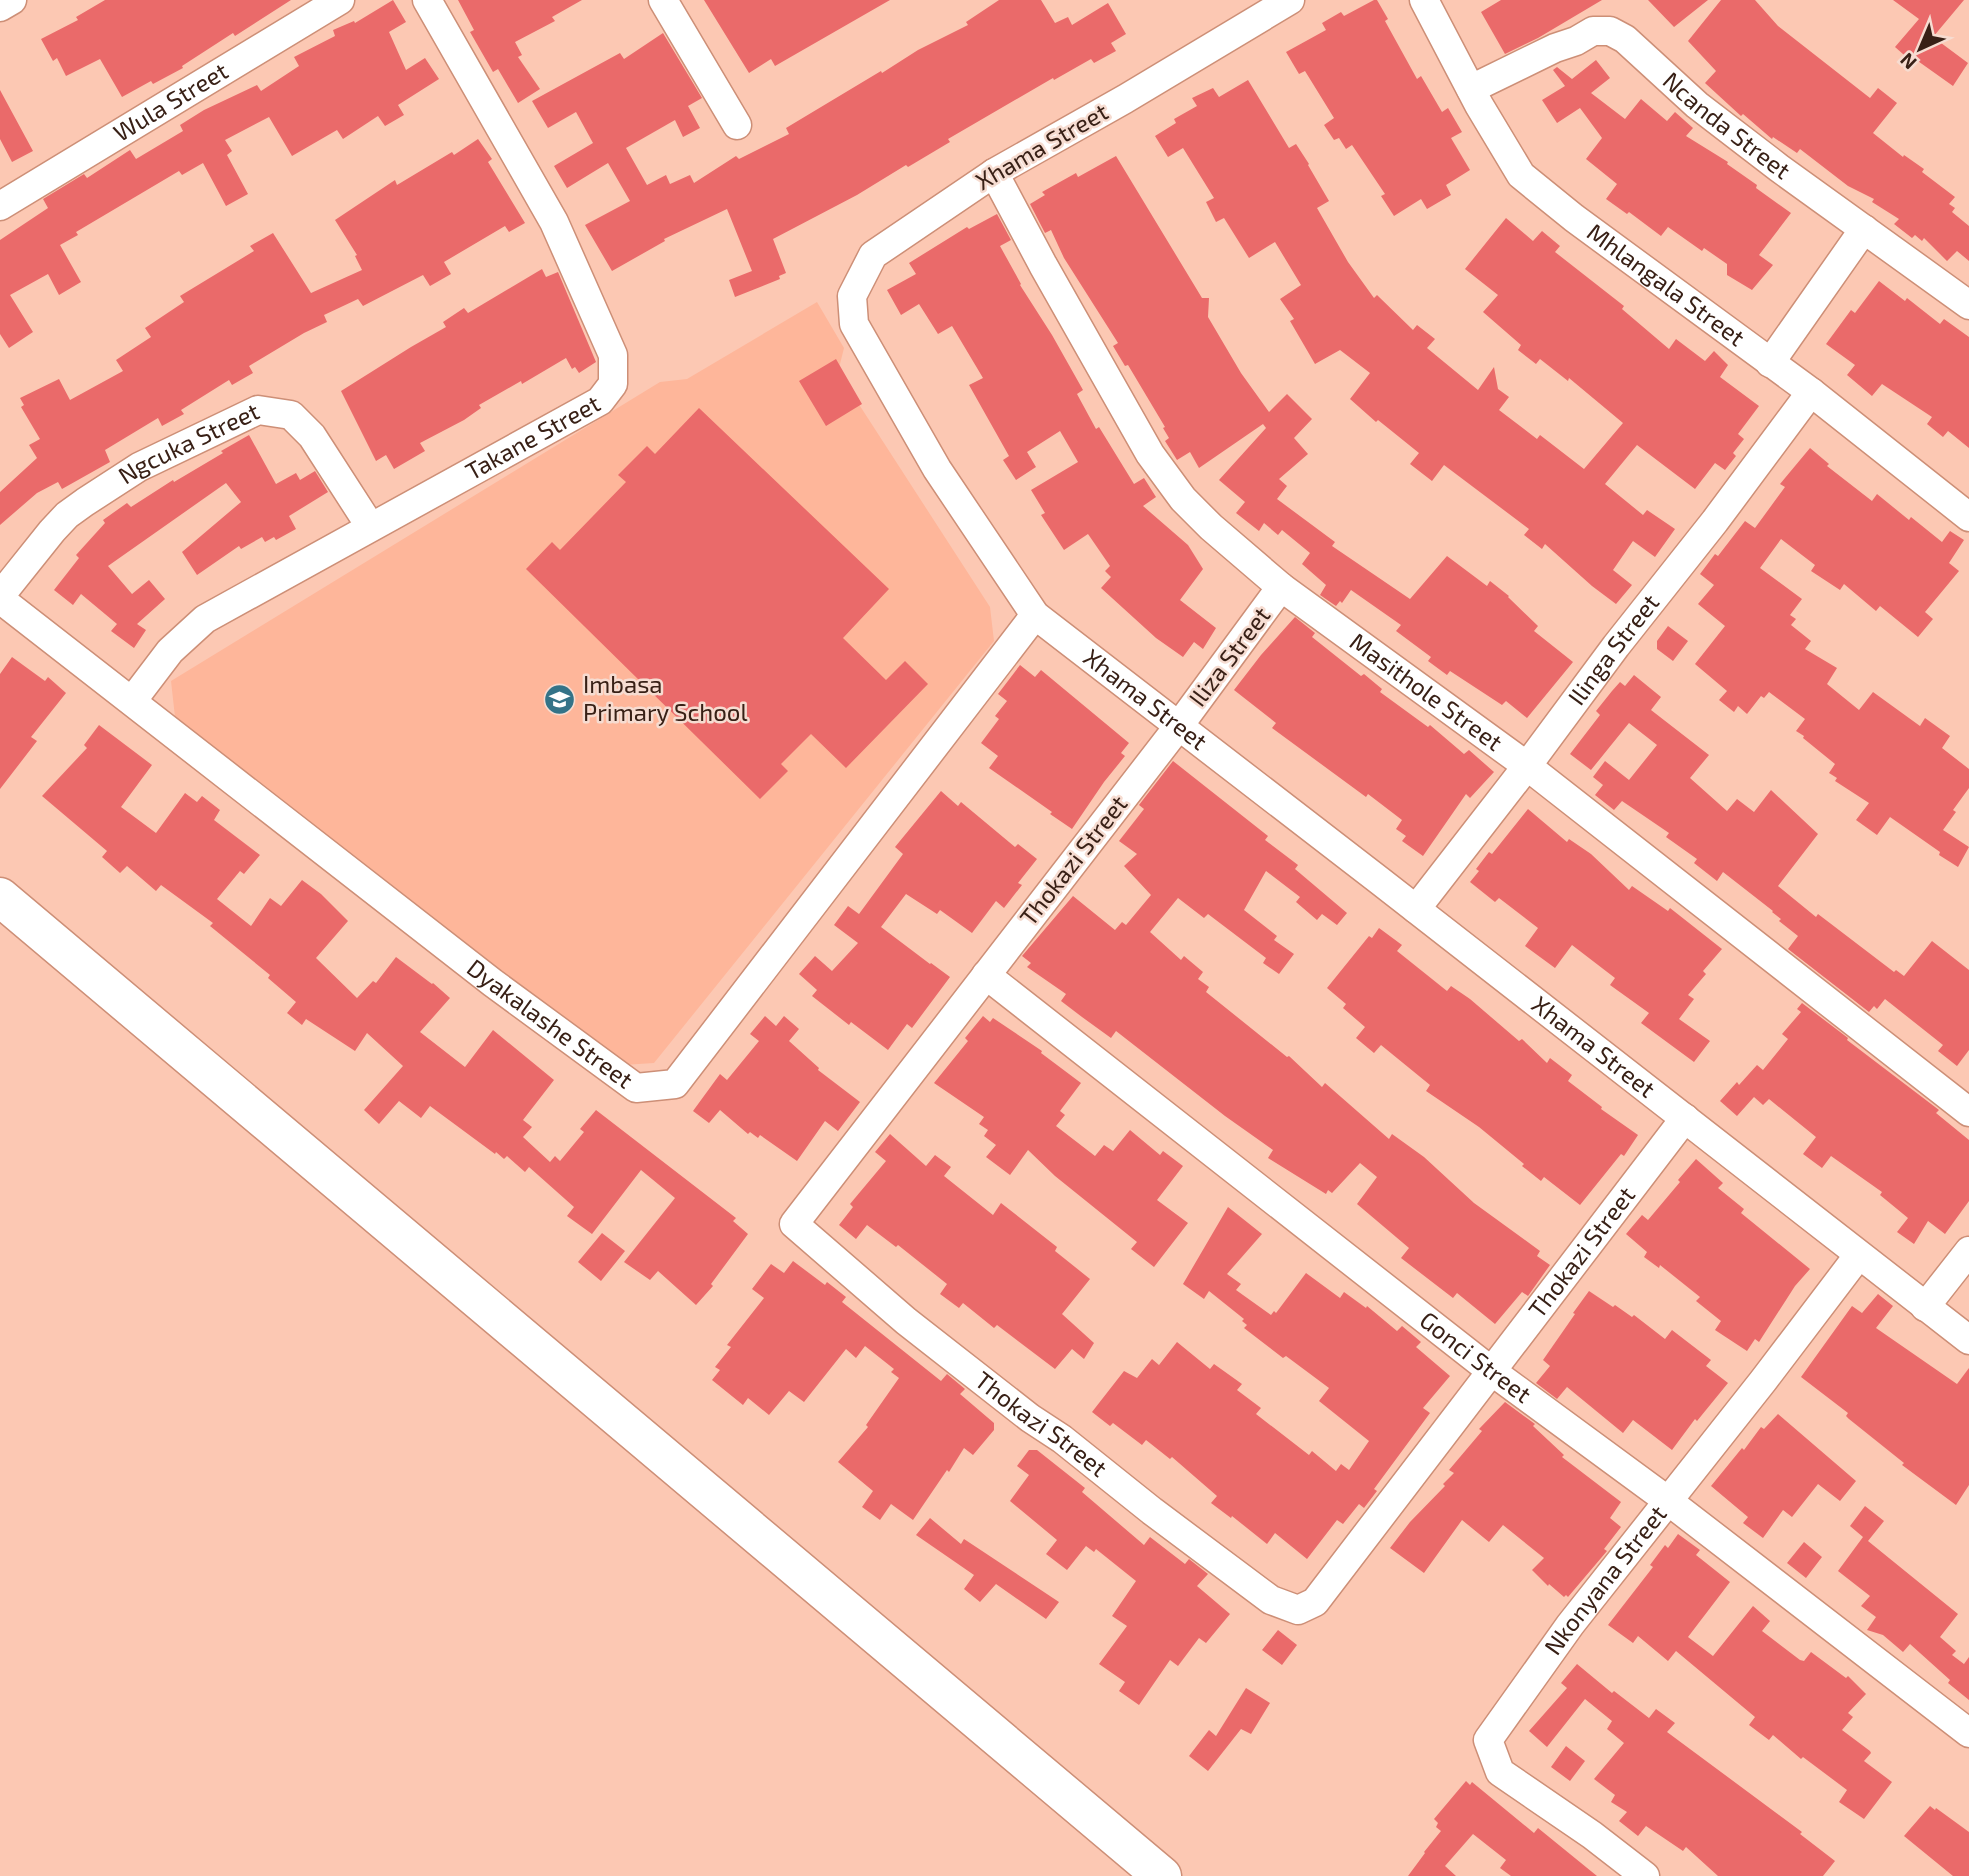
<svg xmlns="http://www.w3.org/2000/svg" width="1969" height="1876" font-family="'Exo 2',sans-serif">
  <rect width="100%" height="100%" fill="#fcc8b3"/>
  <path fill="#feb69a" d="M817,302l27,46 -6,24 152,235 4,34 -340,422 -31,2 -448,-348 -4,-36 489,-299 27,-3z"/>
  <path fill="#ea6a6a" d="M105,0h186l-56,36 -2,-3 -51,33 1,2 -30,16 -2,-3 -29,16 -22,-38 -34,17 -9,-18 -4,3 -12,-22 37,-19 -2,-3z
    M393,0l13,22 -17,10 17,38 19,-12 14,21 -41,26 6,10 -19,11 -7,-10 -35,23 -6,-9 -45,26 -23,-39 -44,23 7,11 -5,4 21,39 -22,12 -23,-43 -21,12 -3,-4 -103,61 2,3 -18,10 21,37 -22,13 -11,-21 -38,21 23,37 -24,16 -9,-14v-94l48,-32 -5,-9 41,-25 3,4 43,-28 6,9 47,-28 -3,-6 24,-15 53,-25 4,6 38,-25 -5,-9 41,-21 -2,-6 21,-9 1,2z
    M458,0h124l-30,17 3,4 -40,21 7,13 -4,2 22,32 -22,14 -20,-34 -5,3 -23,-40 4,-2z
    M704,0h186l-115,66 -4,-7 -22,14z
    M999,0h42l14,23 13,-6 4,8 36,-22 18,31 -15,9 5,8 -22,12 -3,-4 -37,21 -1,-2 -105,61 2,3 -42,25 -2,-2 -49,30 -84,44 13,34 -7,3 1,3 -45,18 -6,-17 23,-9 -25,-62 -63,30 1,2 -53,30 -27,-46 45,-24 -22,-38 -41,25 -13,-22 39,-23 -17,-31 -28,16 -16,-27 88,-48 4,6 39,-26 39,65 -14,8 12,22 -17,9 -8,-17 -49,28 21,37 19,-10 4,9 20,-9 4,8 42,-27 3,3 50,-25 -3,-6 95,-57 1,2 36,-23 50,-25 -2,-3z
    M1374,0h3l11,19 -3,2 32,58 4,-3 21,36 6,-4 14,24 -11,6 19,32 -24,15 5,10 -24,14 -6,-10 -27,17 -13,-20 4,-2 -33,-49 -6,4 -7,-11 -5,2 -10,-15 10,-7 -29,-47 -6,3 -13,-22 40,-22 -4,-7 19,-11 3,4z
    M1501,0h101l-64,38 -33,16 -24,-42z
    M1648,0h60l-34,27z
    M1721,0h34l23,26 92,72 8,-10 19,15 -24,30 30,24 1,-2 20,14 -2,3 33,25 -6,7 6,4 -3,4 17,14v35l-12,-10 -10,10 -23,-23 -2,3 -7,-6 -3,3 -18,-14 5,-5 -27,-17 2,-3 -26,-13 -48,-37 -3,4 -24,-16 -1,2 -29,-25 -2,2 -36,-33 11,-12 -28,-30z
    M1893,0h71l-31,37 35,26 -15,23 -38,-27 -3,3 -17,-15 24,-28z
    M1596,60l14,18 -19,15 34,26 16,-20 26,22 8,-9 18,16 -7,8 42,26 -1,2 30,21 -1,3 35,25 -32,42 14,10 -21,25 -25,-15v-11l-23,-16 -2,3 -34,-24 -7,9 -32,-24 -2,2 -21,-15 11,-15 -31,-25 16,-21 -22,-30 -23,15 -15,-23 23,-14 -12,-16 4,-3 15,12z
    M1248,80l41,68 7,-4 13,20 -1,1 21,36 -12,7 31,54 26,36 3,-3 36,35 4,-5 18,14 -8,9 51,42 16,-23 4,22 11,8 -10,13 38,29 3,-4 44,34 39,-46 -54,-45 -1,3 -28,-22 -4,5 -18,-14 3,-5 -38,-33 15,-17 -33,-26 41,-51 27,23 9,-10 18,15 -5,6 69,54 -2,3 47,40 7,-10 29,22 9,-10 14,14 -8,12 39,29 -21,28 6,5 -11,14 3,3 -11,14 -10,-7 -20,26 -58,-44 -32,39 38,31 4,-5 28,19 -20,28 -22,-16 -20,29 19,15 -16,19 -24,-18 -47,-42 -3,5 -18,-14 5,-6 -85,-64 -12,16 -22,-17 9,-11 -41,-33 -2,2 -26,-23 20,-26 -30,-23 -25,14 -25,-43 4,-2 -14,-20 21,-14 -26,-43 -26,16 -25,-40 -8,4 -10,-20 8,-4 -31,-50 -15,9 -13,-21 21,-13 -2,-4 23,-13 -5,-8 21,-10 6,9z
    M0,90l33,61 -21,11 -12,-23z
    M478,139l14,20 -4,3 37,61 -16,9 -4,-6 -61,36 7,12 -21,12 -7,-11 -60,31 -5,-7 -34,16 3,7 -23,11 -55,33 4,7 -21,12 -3,-5 -48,30 3,4 -22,12 -4,-8 -53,32 5,12 -48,27 -4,-7 -21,11 -37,32v-33l37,-34 -8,-13 11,-6 -19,-32 3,-2 -4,-7 39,-19 11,21 53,-29 -7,-11 35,-23 -6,-9 39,-26 -4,-6 74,-45 -4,-5 23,-13 38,60 51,-23 -7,-14 2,-1 -22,-35 60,-40 2,5 55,-33 2,3z
    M1116,156l86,142h7l-1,19 33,56 28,39 18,-18 25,25 -18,19 14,16 -29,25 8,7 -10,13 58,43 -3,4 78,53 37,-43 40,30 3,-5 19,15 -1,1 30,29 -4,5 39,31 -46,56 -21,-17 -4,4 -52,-34 -3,4 -19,-14 3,-4 -35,-26 5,-6 -50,-35 -9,13 -2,-2 -4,5 -16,-11 6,-10 -24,-21 8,-11 -28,-23 -4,5 -14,-12 -5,8 -23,-18 9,-11 -26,-22 47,-52 -3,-4 -64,44 -9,-16 -13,8 -12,-19 4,-3 -6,-10 2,-1 -37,-62 -3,1 -12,-20 5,-3 -54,-85 -13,-28 -6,3 -15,-29 15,-9 -3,-3 34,-19 2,4z
    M997,214l14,26 -11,6 21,38 -1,1 32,50 31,55 -6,4 19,35 3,-2 35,57 10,-6 12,19 -13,9 45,39 15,24 -23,31 36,28 -13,21 -9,-7 -11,15 -27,-19 -55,-50 10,-11 -6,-6 5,-5 -22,-32 -24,16 -23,-35 4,-2 -14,-23 47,-28 -18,-31 -33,21 9,15 -20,13 -13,-20 6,-4 -40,-71 14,-7 -31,-52 -14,8 -19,-30 -18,11 -14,-25 29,-16 -7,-11 58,-36 2,2z
    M542,269l4,8 12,-5 38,90 -17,11 -4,-6 -3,2 -6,-11 -44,26 -1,-3 -42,24 2,3 -17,12 -44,23 5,8 -31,18 -8,-14 -10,6 -35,-70 70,-44 35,-20 -3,-5 21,-14 4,5z
    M1879,281l26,20 2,-3 33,26 4,-5 25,18v111l-21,-17 -5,6 -16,-13 5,-7 -50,-33 -10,12 -25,-21 8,-10 -29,-21 25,-34 4,3z
    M836,359l26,45 -36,22 -27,-45z
    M699,408l190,181 -46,49 43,42 19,-19 23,23 -82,84 -35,-34 -30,30 7,7 -28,28 -234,-230 26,-27 8,8 66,-68 -8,-7 29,-29 8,8z
    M249,435l27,49 20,-11 4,7 15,-9 13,21 -39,24 7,13 -20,11 -2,-3 -9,5 -3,-5 -21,12 -2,-3 -42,29 -15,-23 59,-50 -15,-19 -118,83 24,28 17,-14 16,19 -28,25 9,6 -12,18 -23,-17 6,-7 -36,-30 -8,11 -19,-15 25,-32 -3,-3 29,-32 -2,-3 24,-17 4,4 42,-27 1,2 49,-29 -2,-2z
    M1810,448l19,16 -2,2 45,35 5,-7 32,26 2,-3 31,25 8,-11 14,9 -15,23 10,8 -34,41 8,7 -15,18 -38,-31 -4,5 -32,-27 -4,6 -29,-19 4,-6 -34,-26 -21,29 42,31 -12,16 6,4 -5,6 20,16 -6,8 32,19 -10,16 32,26 14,-18 47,34 5,-8 25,18 -8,12 27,21v19l-16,22 3,2 -13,18 26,17 -11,20 -19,-12 1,-3 -50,-35 -13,18 -21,-15 13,-17 -34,-22 2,-3 -8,-5 6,-9 -32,-26 1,-2 -8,-5 9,-12 -36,-27 -5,6 -3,-2 -14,18 -9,-8 -4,6 -15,-12 8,-9 -32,-27 30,-38 -27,-22 16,-19 -14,-11 15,-20 3,2 27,-35 10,7 30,-41 -5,-3z
    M1295,617l20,16 -3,4 49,39 3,-2 18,15 -2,3 48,35 2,-2 34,29 5,-4 25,22 -24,26 -4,-4 -43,62 -21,-15 4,-5 -10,-7 6,-9 -34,-26 -2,3 -94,-69 4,-5 -42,-33 27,-35z
    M1668,626l20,15 -15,20 -16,-12v-8z
    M12,657l33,24 3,-4 18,16 -35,44 6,4 -37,48v-115z
    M1020,665l15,12 6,-7 88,73 -8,10 4,3 -21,26 -32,47 -22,-15 2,-2 -63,-44 9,-12 -17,-13 18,-24 -4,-3 12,-15 -9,-7z
    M1634,675l27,22 -10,13 58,45 -19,23 37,33 10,-12 17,13 17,-22 47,44 -40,52 38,31 2,-3 76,58 2,-2 8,6 28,-35 37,29v80l-12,16 -19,-15 5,-6 -58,-46 -8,10 -3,-3 -5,6 -81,-63 10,-13 -19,-15 2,-2 -9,-7 1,-1 -50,-39 -6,9 -23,-18 3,-4 -31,-22 3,-4 -47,-32 -8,9 -19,-15 8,-10 -10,-8 12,-16 24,19 28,-35 -28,-22 -38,47 -21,-16 30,-39 -4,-4 16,-20 8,-9 5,4z
    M99,725l53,40 -31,42 35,26 29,-40 12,9 5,-6 18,14 -6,10 46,35 -16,19 -4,-3 -23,28 34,27 19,-28 11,8 21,-26 19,14 27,27 -32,37 41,40 16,-17 3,2 20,-26 36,27 1,-1 17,15 -30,34 45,35 28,-37 61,50 -31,40 9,7 -9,10 27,25 5,-6 5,5 24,-29 -4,-3 16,-19 140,108 -3,3 15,13 -37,50 2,2 -17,19 -38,-34 -8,9 -26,-18 51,-64 -34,-28 -49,64 -25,-18 7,-9 -45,-40 -4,5 -18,-16 -3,3 -8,-7 -1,2 -65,-48 -9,12 -22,-17 -20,23 -15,-14 39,-44 -36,-33 -12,18 -49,-32 -4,6 -15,-12 9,-11 -28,-24 2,-3 -60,-49 3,-3 -52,-38 -5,6 -29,-25 -7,7 -18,-16 5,-6 -65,-55 45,-48 -3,-3z
    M1173,761l95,75 -3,4 33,25 -3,4 52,44 -10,12 -15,-11 -5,6 -21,-18 4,-5 -34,-26 -22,39 33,26 -3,4 20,14 -15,20 -16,-11 3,-5 -58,-44 -4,4 -26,-20 -28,34 31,28 3,-4 19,16 -5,7 11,8 -3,5 81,65 2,-1 33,31 3,-4 64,56 3,-5 32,23 50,46 66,48 -3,5 13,9 -22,31 -6,-4 -27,32 -38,-31 -4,5 -52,-40 8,-10 -52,-44 20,-27 -17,-14 -28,30 -4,-3 -2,4 -58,-36 5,-8 -48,-34 -109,-85 -5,7 -29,-21 -21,-16 5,-7 -39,-27 4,-4 -9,-7 51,-60 42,34 7,-8 4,3 25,-30 -27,-29 13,-12 -18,-13 25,-32 -5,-4z
    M941,791l17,15 3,-4 54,45 3,-3 19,15 -19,24 4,2 -18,23 -8,-7 -24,32 -32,-23 -3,4 -31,-20 -25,33 49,37 1,-1 19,14 -38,51 -5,-4 -19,26 -37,-28 -2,3 -37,-29 5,-6 -18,-16 16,-18 17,15 26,-28 -24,-18 14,-19 11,8 44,-60 -8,-7z
    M1528,809l39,33 2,-3 22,15 38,36 3,-4 36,25 2,-3 52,41 -19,22 3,3 -18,21 6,4 -15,20 31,22 -16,21 -53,-39 8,-10 -39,-28 5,-7 -43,-33 -17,23 -30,-22 13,-18 -39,-30 -4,4 -25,-20 9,-11 -3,-2 13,-17 3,2z
    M1379,928l23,17 -5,6 50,40 4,-5 19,13 49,42 3,-2 25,24 3,-5 22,17 -4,6 34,26 -1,2 37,26 -14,21 -3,-2 -41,51 -36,-28 -3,4 -19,-15 2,-2 -45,-37 -53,-36 4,-6 -49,-40 -7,8 -18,-15 9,-11 -22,-19 3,-4 -19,-16 42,-52 3,2z
    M1802,1003l46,35 -1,2 92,70 -3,3 33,27v61l-24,33 -17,-13 -14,23 -17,-12 11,-14 -28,-23 2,-3 -51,-36 -9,12 -19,-14 13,-17 -47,-38 -6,6 -9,-8 -17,19 -17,-15 17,-19 2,3 18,-20 6,5 25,-31 -6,-5 19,-22 -4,-3z
    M765,1016l11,10 8,-10 15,13 -10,12 30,27 -1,2 42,32 -22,29 -13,-10 -28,40 -37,-26 -2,3 -8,-6 -2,2 -28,-24 -11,13 -16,-12 27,-37 7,6 32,-39 -9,-7z
    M983,1016l7,6 3,-4 49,33 -1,2 40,30 -21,28 5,4 -9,11 39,30 9,-11 9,6 17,-21 30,25 3,-4 20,15 -26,34 31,23 -34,44 -23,-18 6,-7 -82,-66 -27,-26 -18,25 -24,-18 10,-12 -12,-9 4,-6 -9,-6 5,-7 -50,-34 34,-42 -3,-3z
    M890,1134l36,32 9,-11 16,12 -7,9 49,39 8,-12 56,44 -2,4 35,28 -28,35 32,29 -10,16 -12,-10 -17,20 -58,-44 -3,3 -31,-25 -4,5 -19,-14 7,-10 -49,-39 -2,2 -29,-22 -11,14 -17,-14 14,-18 -3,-3 36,-43 -11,-9z
    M1696,1159l27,24 -5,5 26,21 -3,4 69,56 -15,17 -36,56 -4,-3 -8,12 -32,-21 6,-9 -25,-20 4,-4 -40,-32 -1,3 -15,-11 3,-5 -21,-18 16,-19 6,5 32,-38 -2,-2z
    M1228,1207l34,27 -35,40 14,10 -5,6 35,25 3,-4 2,2 30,-40 34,25 4,-6 22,16 1,-2 30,25 5,-5 19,16 -5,5 34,29 -27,32 7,5 -56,76 3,2 -13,17 -5,-4 -16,20 -6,-4 -30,39 -32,-26 -8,11 -35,-28 -1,2 -20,-15 6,-7 -45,-39 -2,2 -24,-19 -4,5 -29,-22 -3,3 -18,-14 32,-41 13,7 15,-19 7,6 18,-23 33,27 4,-5 28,20 -5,6 24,18 -5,6 53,41 3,-4 24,20 5,-7 8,6 20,-29 -50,-40 10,-13 -43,-32 -3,2 -39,-30 3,-3 -5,-4 2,-2 -35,-28 -5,8 -21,-15z
    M602,1233l23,18 -24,30 -23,-19z
    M793,1261l32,24 2,-3 19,15 -4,5 99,79 6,-7 18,15 -5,5 34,29v7l-21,25 -9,-7 -15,24 -2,-2 -34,50 -22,-16 -11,16 -18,-13 11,-16 -35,-29 30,-35 -2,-2 33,-47 -8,-6 3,-3 -29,-23 -9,12 -10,-9 -42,53 -15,-11 -20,24 -21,-17 -5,7 -31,-25 8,-10 -5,-3 16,-20 -4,-2 37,-47 -12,-9 19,-25 13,9z
    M1589,1291l24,16 2,-2 17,12 2,-2 31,24 7,-9 39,30 -5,6 22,17 -31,38 -2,-2 -23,31 -39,-30 -10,13 -56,-46 -10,12 -21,-16 14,-17 -7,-6 32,-46 -2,-1z
    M1878,1294l15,12 -17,22 81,56 12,-16v117l-13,20 -54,-40 2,-2 -55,-44 -3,-3 2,-3 -47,-36 51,-71 10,7z
    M1505,1402l30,22 -2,2 31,29 -2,2 59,45 -11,16 11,9 -17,22 3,2 -39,46 -2,-2 -2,2 -15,-13 -1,2 -16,-16 12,-12 -41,-33 -14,17 -27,-22 -38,53 -34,-25 20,-26 35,-36 -2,-2 11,-11 -5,-3 33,-39 -3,-2z
    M1778,1414l78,67 -16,20 -22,-17 -26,33 -9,-7 -20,28 -20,-15 5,-6 -37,-31 31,-38 2,2 17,-23 3,2z
    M1029,1450h8l48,38 -3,4 62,53 6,-8 35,27 4,-5 19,15 -11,12 33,28 -24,29 -7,-5 -21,28 -8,-6 -31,45 -20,-14 6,-9 -26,-18 28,-38 -15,-10 24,-35 -40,-32 -2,3 -8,-6 -19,24 -21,-16 11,-14 -47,-39 19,-26 -12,-9z
    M1865,1506l19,15 -16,20 90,73 -18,23 16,14 -4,4 12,9 5,-7v43l-21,-17 2,-3 -40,-36 -7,8 -20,-17 -16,-5 9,-13 -15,-11 9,-10 -32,-25 25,-34 -13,-11z
    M930,1518l31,26 3,-5 95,63 -13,17 -50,-35 -16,18 -16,-13 10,-14 -58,-40z
    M1678,1534l22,16 -4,5 34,27 -42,55 25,19 40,-50 17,15 -8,10 38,29 4,1 7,-9 35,26 2,-2 18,18 -18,19 5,4 -11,13 28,21 1,2 -7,8 28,21 -28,37 -25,-17 8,-12 -44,-33 -2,2 -28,-24 -4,5 -20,-15 6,-8 -79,-66 -8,10 -30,-25 -5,7 -25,-18 45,-58 -3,-2 15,-20 3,3z
    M1804,1542l18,15 -16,21 -19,-15z
    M1278,1630l19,15 -15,20 -20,-15z
    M1577,1664l35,29 2,-2 35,27 7,-9 19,14 -8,9 135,100 -2,2 35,27 -12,15h-105l-32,-29 -3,4 -37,-25 -8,10 -19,-15 8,-9 -16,-10 4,-7 -21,-16 30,-36 -17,-14 5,-8 -27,-22 -38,48 -18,-16 38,-43 -6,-5z
    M1246,1688l24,15 -19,31 -10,-5 -33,42 -19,-15 20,-26 7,6z
    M1566,1746l19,15 -15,20 -19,-14z
    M1466,1781l4,4 2,-3 62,51 4,-5 59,48h-86l-11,-8 6,-8 -33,-26 -28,32 11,10h-48l17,-23 -1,-1 17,-21 -5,-4 2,-4 -4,-4z
    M1930,1806l5,4 1,-2 33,24v44h-16l-49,-40z"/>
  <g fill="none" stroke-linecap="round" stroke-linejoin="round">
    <defs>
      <g id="street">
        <path d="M663,0l74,125"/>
        <path id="s1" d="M1290,0l-165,99 -131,74 -121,82 -21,41 2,28 83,145 98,146 345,266 589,459"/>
        <path id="s2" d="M1424,0l55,105 42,70 53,43 237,174 158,125"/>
        <path d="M0,7l12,-7"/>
        <path id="s3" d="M1471,89l84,-41 21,-7 17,-10h17l15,8 72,66 82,63 190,137"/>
        <path id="s4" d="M994,173l49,92 107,189 33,45 28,28 70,60 246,179 442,346"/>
        <path id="s5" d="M0,206l340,-206"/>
        <path d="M1770,363l94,-134"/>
        <path id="s6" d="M1281,587l-103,140 -384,497 112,97 124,97 32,21 90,72 119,89 27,10 17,-8 370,-484"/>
        <path id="s7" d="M0,596l52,-65 15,-16 18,-13 54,-35 119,-57 33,5 21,21 58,90"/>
        <path id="s8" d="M0,599l493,384 143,105 39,-4 360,-469"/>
        <path id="s9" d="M132,701l38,-50 35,-32 395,-218 13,-17v-29l-59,-133 -127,-222"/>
        <path id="s10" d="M1416,909l111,-143 89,-120 99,-125 96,-129"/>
        <path id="s11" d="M986,975l504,395 177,130 302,233"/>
        <path d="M1925,1307l44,-56"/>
        <path id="s12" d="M1645,1876l-53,-41 -92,-63 -12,-32 82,-115 193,-244 95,-125"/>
      </g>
      <path id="secondary" d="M0,897l1162,979"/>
    </defs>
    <use href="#street" stroke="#cd8f77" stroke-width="31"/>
    <use href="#secondary" stroke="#cd8f77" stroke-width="41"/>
    <use href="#street" stroke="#fff" stroke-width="28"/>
    <use href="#secondary" stroke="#fff" stroke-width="38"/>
  </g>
  <defs>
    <symbol id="school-disc" viewBox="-11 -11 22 22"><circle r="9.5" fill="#347388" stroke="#f6dcd1"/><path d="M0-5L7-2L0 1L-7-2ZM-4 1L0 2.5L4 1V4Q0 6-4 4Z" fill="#fff"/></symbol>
  </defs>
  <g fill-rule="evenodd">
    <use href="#school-disc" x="542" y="682" width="35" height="35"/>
  </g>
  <g text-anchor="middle" stroke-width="5" stroke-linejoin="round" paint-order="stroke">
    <g font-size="24" fill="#382016" stroke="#f6dcd1">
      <text dy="8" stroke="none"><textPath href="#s5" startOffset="200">Wula Street</textPath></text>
      <text dy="8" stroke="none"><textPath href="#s3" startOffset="303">Ncanda Street</textPath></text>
      <text transform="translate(1042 147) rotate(-30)" y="8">Xhama Street</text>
      <text dy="8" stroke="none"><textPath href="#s2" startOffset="382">Mhlangala Street</textPath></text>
      <text dy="8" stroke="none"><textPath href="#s9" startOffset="485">Takane Street</textPath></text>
      <text dy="8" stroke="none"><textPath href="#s7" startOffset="247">Ngcuka Street</textPath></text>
      <text dy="8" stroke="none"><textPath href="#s10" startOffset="326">Ilinga Street</textPath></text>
      <text transform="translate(1230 657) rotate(-53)" y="8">Iliza Street</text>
      <text dy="8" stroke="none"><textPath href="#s4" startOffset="688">Masithole Street</textPath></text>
      <text dy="8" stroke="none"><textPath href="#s1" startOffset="1045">Xhama Street</textPath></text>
      <text transform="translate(1074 861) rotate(-52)" y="8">Thokazi Street</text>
      <text dy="8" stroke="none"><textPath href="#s8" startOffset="695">Dyakalashe Street</textPath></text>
      <text dy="8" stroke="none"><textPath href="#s1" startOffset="1612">Xhama Street</textPath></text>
      <text dy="8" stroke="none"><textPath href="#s6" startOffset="1897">Thokazi Street</textPath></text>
      <text dy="8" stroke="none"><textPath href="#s11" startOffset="621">Gonci Street</textPath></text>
      <text dy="8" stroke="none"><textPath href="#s6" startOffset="1120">Thokazi Street</textPath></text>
      <text dy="8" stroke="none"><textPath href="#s12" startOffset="411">Nkonyana Street</textPath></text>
    </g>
    <g font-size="24" fill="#382016" stroke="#f6dcd1" text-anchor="start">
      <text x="583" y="693">Imbasa<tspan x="583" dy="28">Primary School</tspan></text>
    </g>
  </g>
  <g transform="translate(1920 49) rotate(224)" stroke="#f6dcd1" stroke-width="5" paint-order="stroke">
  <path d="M0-5L12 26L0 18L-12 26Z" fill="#382016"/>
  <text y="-10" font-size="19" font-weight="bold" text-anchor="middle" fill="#382016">N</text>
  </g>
</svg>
